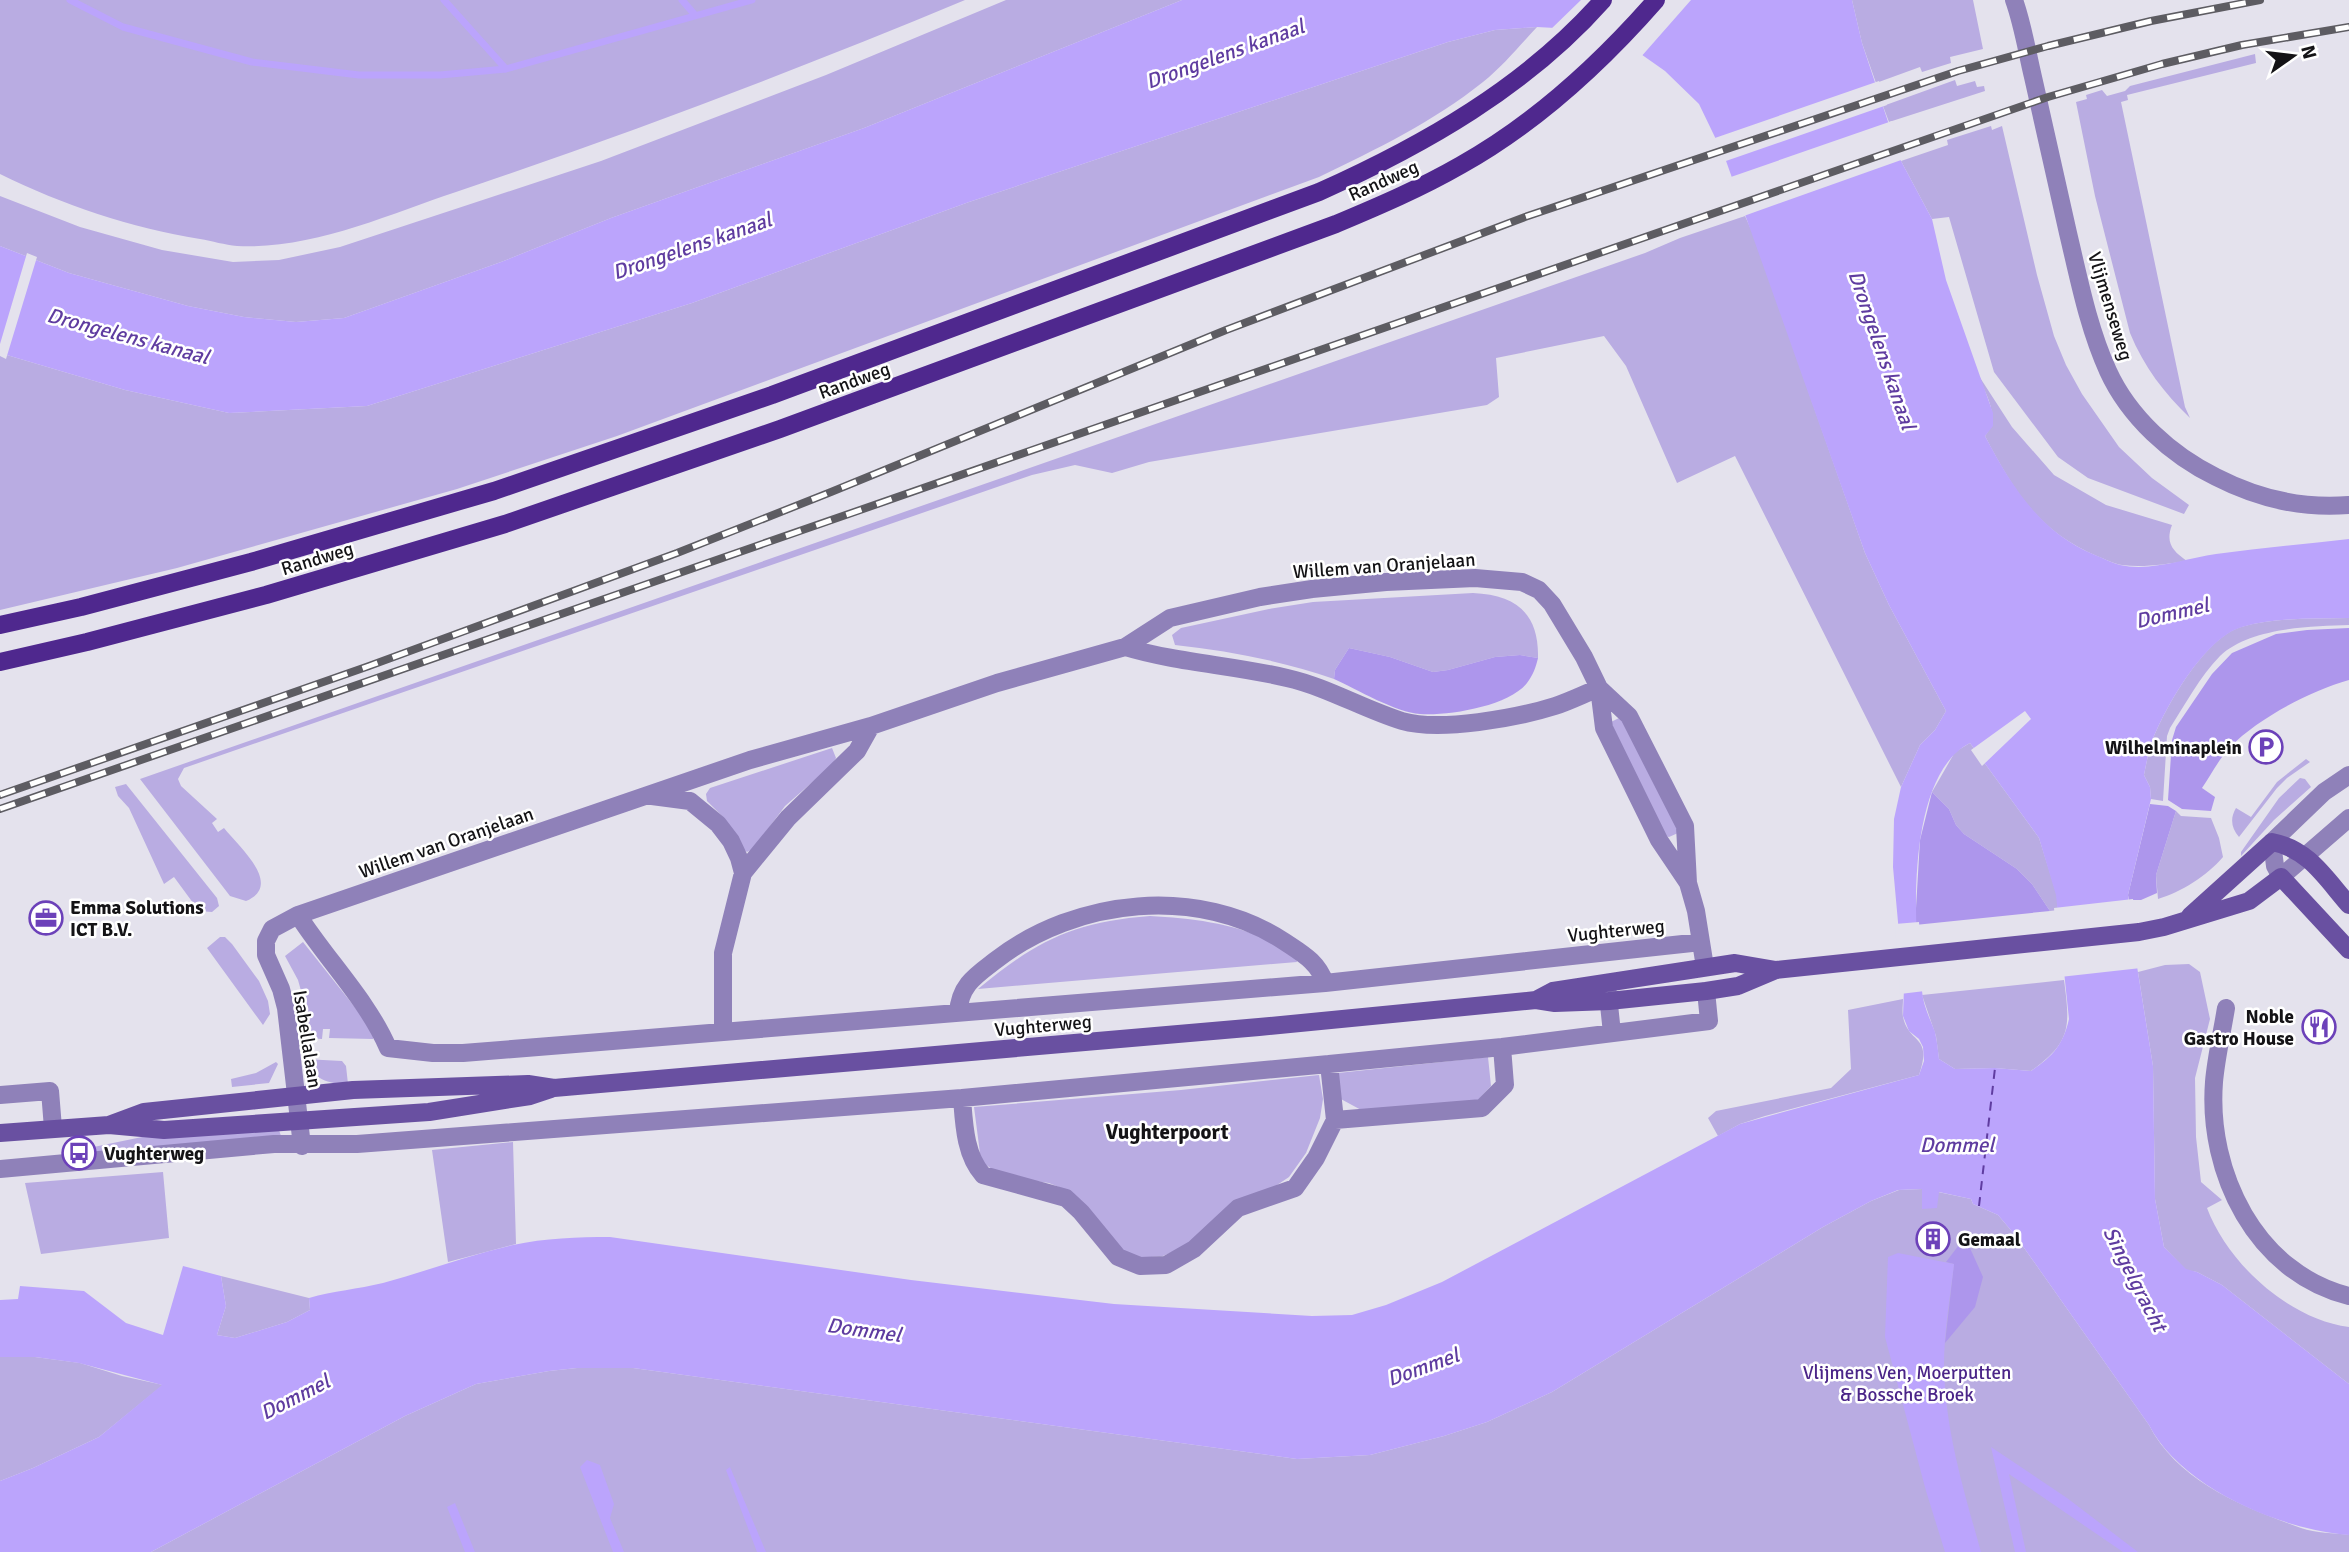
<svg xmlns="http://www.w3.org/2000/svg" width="2349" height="1552" font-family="Signika,sans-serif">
  <rect width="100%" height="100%" fill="#e4e2ed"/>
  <path fill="#b9ace2" d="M0,0h965c-168,70 -337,134 -509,192 -69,23 -145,58 -219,54 -12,-1 -25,-5 -37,-7 -69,-11 -137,-34 -200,-65z
    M1006,0h176l-318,128 -253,90 -110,44 -157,56 -48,4 -52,-5 -56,-11 -119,-33 -69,-27v-50l80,31 82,23 71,12 46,-2 61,-13 261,-86 225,-86z
    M1852,0h121l10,49 -33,8 1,6 -29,9 -2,-5 -44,16 -14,-40z
    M1537,27c-17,18 -34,39 -54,55 -50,40 -106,67 -164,95l-702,259 -160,53 -280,79 -177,42v-257l125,37 104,23 138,-7 325,-103 277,-101 479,-160 47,-12z
    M2255,54l1,9 -129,32 1,5 -7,2 64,305 5,11c-26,-25 -46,-51 -60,-85l-35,-137 -19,-94 11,-3 -1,-4 16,-5 5,6 18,-5 5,-5z
    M1955,80l2,6 18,-5 2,6 7,-1 1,5 -96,31 -6,-16z
    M1991,126l1,4 10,-4 35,149 17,61 12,29 16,29 37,53 33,31 37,27 -5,9 -96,-36 -30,-21 -64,-85 -45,-155 -17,2 -31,-58 47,-16 -1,-5z
    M1745,216l9,20 111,317 24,52 57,106 -11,19 -15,15 -19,42 -166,-331 -58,27 -51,-117 -22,-30 -108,22 3,39 -12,8 -338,57 -37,11 -37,-8 -43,10 -848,293 -6,11 3,7 36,33 -5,4 6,9 6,-4c15,19 60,57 22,73l-16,-5 -90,-117 1505,-526 35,-15z
    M1977,373l35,54 42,48 52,30 66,20c-7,18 1,26 15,36 -21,3 -44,7 -65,4 -8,-1 -17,-6 -25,-9 -58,-24 -84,-66 -112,-120 16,-21 1,-40 -8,-63z
    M1473,593c43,2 66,20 65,65l-18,-3 -25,2 -47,13 -15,2 -43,-15 -41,-9 -14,22 -1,9c-51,-18 -105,-28 -159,-34l-3,-10 9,-7 88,-19 44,-7z
    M2349,618v7c-39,1 -100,3 -129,31 -20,20 -35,49 -50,72l-3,8 -4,65 -12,-2 -1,-12 -6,-12c2,-10 4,-21 7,-31 13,-35 53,-106 90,-117 35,-10 72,-8 108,-9z
    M1619,718l4,3 55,108v4l-9,4 -3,-1 -55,-111v-3z
    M1970,743l69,95 18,57 1,15 -8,1 -18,-27 -15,-15 -53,-35 -8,-9 -7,-16 -17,-17 23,-40z
    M832,748l4,10 -4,7 -47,41 -32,43 -6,3 -4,-3 -19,-31 -17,-17 -1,-7 4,-6z
    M2306,759l4,3 -23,16 -10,10 -38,49c-8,-9 -9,-19 -3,-29l15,9 26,-35z
    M2300,778l5,1 6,8 -37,33 -33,36v-4l38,-54z
    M126,784l91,114 2,8 -7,6 -13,-1 -25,-34 -10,7 -35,-76 -11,-12 -3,-9z
    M2176,811l5,5 30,2 8,20 4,19c-16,19 -42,35 -65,42l-2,-24z
    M1150,916c40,2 82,7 118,24 10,5 19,12 28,18l1,4 -319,27c58,-48 95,-67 172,-73z
    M220,937h5l7,7 27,37 9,20 2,13 -7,11 -56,-77z
    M303,942l70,88v9l-44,-1 1,-9h-7l-1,10 -15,-1 -2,-33 -7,-25 -13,-24z
    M2189,964l11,8 10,47 -15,59 1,59 5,45 21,18 -15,8c21,56 82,111 142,119v57l-127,-99 -25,-13 -11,-2 -22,-23 -9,-48 -2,-133 -15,-94 27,-7z
    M2064,980c6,46 8,62 -33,91l-36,-3 -40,1 -16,-10 -3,-23 -14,-41z
    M1903,999c0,5 -1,12 0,18 6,28 30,17 16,58l-154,41 -25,8 -22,12 -10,-18 8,-7 115,-23 20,-19 -3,-59z
    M1488,1057l3,29 -13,14 -115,11 -24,-13 -1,-25z
    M304,1059l38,2 4,5 2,18c-21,0 -33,-5 -45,-23z
    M276,1062l2,2 -9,19 -37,4 -1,-8 25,-6z
    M1319,1075l4,24 -3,19 -14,35 -17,24 -101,68 -25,11 -23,2 -17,-7 -52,-59 -22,-9 -48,-7 -20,-15 -7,-54 207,-17z
    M279,1130l2,6 -196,20 -1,-7 58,-12z
    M513,1142l3,102 -68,18 -16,-112z
    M163,1172l6,66 -128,16 -16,-71z
    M1922,1189v7l16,-4 33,7 2,5 25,11 17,20 134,190c28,56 96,83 152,103 15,5 33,5 48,7v17h-2198l254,-136 71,-32 73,-13 28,-3h56l664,91 73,-4 74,-19 43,-14 65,-30 271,-165 48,-26 28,-11z
    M221,1276l88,22 1,12 -23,12 -52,16 -18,-3 9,-29z
    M0,1357h35l45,6 42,13 41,9 -64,52 -66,31 -33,13z"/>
  <path fill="#ad96ec" d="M2349,628v52c-39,11 -90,38 -119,67 -11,12 -19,28 -28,41l13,9 -4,14 -29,-2 -14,-9 4,-60 4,-13 36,-53 20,-21 44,-19 31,-4z
    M1349,648l41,9 43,15 15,-2 47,-13 25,-2 18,3c-2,9 -5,17 -11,25 -18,23 -78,33 -107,31 -23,-1 -64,-25 -86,-35l1,-9z
    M1932,792l17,17 7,16 8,9 53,35 15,15 18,27 -135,14 5,-85z
    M2150,804l18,2 8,5 -20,64 1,18 -16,7h-12l-1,-5z
    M1965,1237l18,40 -8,30 -30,36 9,-79 -8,-2z"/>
  <path fill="#bba4fc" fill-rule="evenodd" d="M1182,0h670l10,43 39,118 31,58 14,61 47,133v13l-8,10c27,51 55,96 110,119 8,3 17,8 25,10 31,7 66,-7 96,-11 44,-6 89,-10 133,-15v79c-36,1 -73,-1 -107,9 -38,11 -78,82 -91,117 -3,10 -5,21 -7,31l6,12 1,12 -23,96 8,65 17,106 2,133 9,48 22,22 11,3 25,13 127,99v151c-67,-5 -168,-47 -200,-110l-134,-190 -17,-20 -25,-11 -2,-5 -32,-7 -2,16 -15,1v-20l-24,1 -27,11 -48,26 -271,165 -65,30 -43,14 -74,19 -73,4 -664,-91h-56l-28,3 -73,13 -71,32 -254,136h-151v-71l33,-13 66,-31 63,-52 -83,-22 -44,-6h-35v-57l18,-1 2,-13 64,5 42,32 37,12 20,-69 38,10 5,30 -9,29 18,3 52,-16 23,-12 -1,-12c24,-7 49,-9 74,-15 44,-12 86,-28 130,-38 32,-7 65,-8 97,-8l301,43 203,24 198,12 40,-1 34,-10 56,-23 298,-158 179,-49 5,-14 -1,-14 -4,-8 -10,-8 -6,-15 1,-28 -11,-121 1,-48 7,-32 19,-42 15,-15 11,-19 -57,-106 -24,-52 -140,-395 -26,-54 -34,-33 -37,-26 -55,-16 -36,-2 -42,3 -47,12 -479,160 -277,101 -325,103 -138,7 -104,-23 -125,-37v-107l69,27 119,33 56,11 52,5 48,-4 157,-56 110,-44 253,-90zM1970,743l69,95 17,57 13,124c-6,26 -16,37 -38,52l-36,-3 -40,1 -16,-10c-1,-9 -2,-18 -4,-27 -5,-13 -12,-27 -13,-41 -9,-62 -17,-215 48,-248z
    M1898,1253l56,11c-4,34 -10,68 -10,102 1,64 20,125 37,186h-36l-19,-61 -41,-154 3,-80z
    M1991,1447l76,51 71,54h-15l-114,-78 17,78h-11z
    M587,1460l13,5 14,39 -4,14 14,34h-11l-33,-85z
    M730,1467l36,85h-9l-31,-82z
    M455,1503l20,49h-10l-18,-45z"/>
  <path fill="#e4e2ed" d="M1581,0h110l-51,58 -13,-10 -54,-15 -24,-2z
    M1879,81l8,24 -164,57 -11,-23z
    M1892,121l12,38 -163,58 -13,-39z
    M27,253l10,4 -31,102 -6,-3v-12z
    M2025,711l6,8 -49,47 -11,-16z
    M2133,899l8,69 -81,9 -6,-69z
    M1919,922l6,69 -25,3 -5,-70z"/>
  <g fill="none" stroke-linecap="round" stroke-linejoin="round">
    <path stroke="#bba4fc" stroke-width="7" d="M70,0l53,27 129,35 107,13h81l66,-6 246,-69
      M444,0l62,69
      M682,0l13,15"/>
    <path stroke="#5f3ca0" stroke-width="2" stroke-dasharray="9 7" stroke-linecap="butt" d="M1979,1206l16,-138"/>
    <path stroke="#8f81b9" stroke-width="18" d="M1125,647c53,16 109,18 162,31 40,9 76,31 115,43 38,11 115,-3 153,-15 15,-5 29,-12 44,-18
      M1599,688l30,28 56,110 3,57 8,28 9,56
      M652,796l38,5 28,23 13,17 8,17 4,15
      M298,915c28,44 70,86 90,133l45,5h30l137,-11 725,-59 376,-41
      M1607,986l5,47
      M2226,1008c-4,25 -10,50 -12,74 -7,91 42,191 135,214
      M958,1013c2,-28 17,-37 38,-53 80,-62 203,-75 289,-18 18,12 33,20 40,41
      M723,1032v-79l20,-80 45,-55 69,-67 14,-25
      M1329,1064l6,56
      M0,1095l50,-4 3,37
      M962,1098c2,26 3,57 21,77l83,23 15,14 37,45 22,9 26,-1 28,-16 44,-41 57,-20 21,-30 19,-38 147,-12 23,-23 -3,-38
      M302,1146l-16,-138 -5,-19 -15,-34v-14l6,-12 26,-14 452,-155 121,-34 126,-43 128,-36 45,-29 90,-21 52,-8 74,-7 89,-4 47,4 17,8 13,14 32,53 15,31 5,40 55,112 29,43
      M0,1169l274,-25h83l605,-46 367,-34 173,-17 207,-26 -3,-30"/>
    <path stroke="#8f81b9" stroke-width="18" d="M2014,0c9,25 13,52 19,77 12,52 23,104 35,156 11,46 20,94 40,138 21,46 63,84 108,106 41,21 86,32 133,28
      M2349,775l-25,17 -52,50 3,24 6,11 68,-59"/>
    <path stroke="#6950a1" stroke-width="18" d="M2190,916l82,-74c37,7 54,37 77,63
      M1536,1000l17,-9 182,-28 41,7 363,-38 25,-5 85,-26 32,-24 68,73
      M109,1125l35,-13 209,-22 175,-6 26,4 705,-61 277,-27 19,3 54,-2 97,-10 32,-5 38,-16
      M0,1133l109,-8 55,5 265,-18 101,-16 21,-7"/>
    <path stroke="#4f288e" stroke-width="18" d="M0,625l81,-18 170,-45 243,-71 278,-96 547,-203c105,-47 207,-105 284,-192
      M0,662l87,-20 179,-47 239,-71 275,-95 556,-205c43,-18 85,-36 125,-59 75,-42 139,-101 195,-165"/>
    <defs>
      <path id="rail" d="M0,795l369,-129 308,-113 154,-61 395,-162 299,-113 433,-146 90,-25 103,-25 109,-21
        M0,809l2048,-712 114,-33 80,-19 107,-18"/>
    </defs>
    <use href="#rail" stroke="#5d5c62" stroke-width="8"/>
    <use href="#rail" stroke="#fff" stroke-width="5" stroke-dasharray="16" stroke-linecap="butt"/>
  </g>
  <defs>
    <symbol id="parking-ring" viewBox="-11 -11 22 22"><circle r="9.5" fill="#fff" stroke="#6c41b9" stroke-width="1.5"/><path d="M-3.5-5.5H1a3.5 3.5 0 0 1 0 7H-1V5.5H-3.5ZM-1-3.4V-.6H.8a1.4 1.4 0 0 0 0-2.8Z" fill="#6c41b9"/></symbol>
    <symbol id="office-ring" viewBox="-11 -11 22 22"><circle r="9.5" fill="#fff" stroke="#6c41b9" stroke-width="1.5"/><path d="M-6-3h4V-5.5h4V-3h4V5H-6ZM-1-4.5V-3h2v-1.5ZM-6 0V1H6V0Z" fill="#6c41b9"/></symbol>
    <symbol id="restaurant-ring" viewBox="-11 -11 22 22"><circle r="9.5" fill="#fff" stroke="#6c41b9" stroke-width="1.5"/><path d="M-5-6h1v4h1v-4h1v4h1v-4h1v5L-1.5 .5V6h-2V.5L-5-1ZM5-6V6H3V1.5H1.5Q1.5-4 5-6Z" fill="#6c41b9"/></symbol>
    <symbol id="bus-ring" viewBox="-11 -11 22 22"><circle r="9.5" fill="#fff" stroke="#6c41b9" stroke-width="1.5"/><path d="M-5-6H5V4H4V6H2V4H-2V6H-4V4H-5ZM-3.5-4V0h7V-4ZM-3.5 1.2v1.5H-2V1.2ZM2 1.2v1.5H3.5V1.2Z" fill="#6c41b9"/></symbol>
    <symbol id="building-ring" viewBox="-11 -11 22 22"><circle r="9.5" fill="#fff" stroke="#6c41b9" stroke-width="1.5"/><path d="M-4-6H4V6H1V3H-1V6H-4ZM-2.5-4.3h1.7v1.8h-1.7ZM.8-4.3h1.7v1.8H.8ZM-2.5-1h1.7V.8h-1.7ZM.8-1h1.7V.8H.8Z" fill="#6c41b9"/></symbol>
  </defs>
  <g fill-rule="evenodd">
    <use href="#parking-ring" x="2247" y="728" width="38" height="38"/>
    <use href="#office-ring" x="27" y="899" width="38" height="38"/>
    <use href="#restaurant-ring" x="2300" y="1008" width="38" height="38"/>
    <use href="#bus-ring" x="60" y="1134" width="38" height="38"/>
    <use href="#building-ring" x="1914" y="1220" width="38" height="38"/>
  </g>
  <g text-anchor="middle" stroke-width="5" stroke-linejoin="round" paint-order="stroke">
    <g font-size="19" fill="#141316" stroke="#fff">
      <text transform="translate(1383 180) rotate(-24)" y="7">Randweg</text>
      <text transform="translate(2111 306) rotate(73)" y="7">Vlijmenseweg</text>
      <text transform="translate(854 380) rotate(-20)" y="7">Randweg</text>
      <text transform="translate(317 558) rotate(-17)" y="7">Randweg</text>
      <text transform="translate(1384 565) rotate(-4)" y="7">Willem van Oranjelaan</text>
      <text transform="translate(446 842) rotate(-19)" y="7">Willem van Oranjelaan</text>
      <text transform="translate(1616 930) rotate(-6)" y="7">Vughterweg</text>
      <text transform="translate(1043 1025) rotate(-5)" y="7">Vughterweg</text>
      <text transform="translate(308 1039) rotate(81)" y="7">Isabellalaan</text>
    </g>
    <g font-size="19" font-weight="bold" fill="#141316" stroke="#fff" text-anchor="start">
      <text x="2242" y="754" text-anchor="end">Wilhelminaplein</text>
      <text x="70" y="914">Emma Solutions<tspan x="70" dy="22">ICT B.V.</tspan></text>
      <text x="2294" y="1023" text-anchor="end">Noble<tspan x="2294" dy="22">Gastro House</tspan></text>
      <text x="104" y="1160">Vughterweg</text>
      <text x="1958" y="1246">Gemaal</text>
    </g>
    <g font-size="19" fill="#4b2588" stroke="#fff">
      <text x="1907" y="1379">Vlijmens Ven, Moerputten<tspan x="1907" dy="22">&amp; Bossche Broek</tspan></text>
    </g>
    <g font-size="21" font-style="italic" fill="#5f3ca0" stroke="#fff">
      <text transform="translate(1225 54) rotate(-20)" y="7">Drongelens kanaal</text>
      <text transform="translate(692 246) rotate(-19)" y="7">Drongelens kanaal</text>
      <text transform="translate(128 336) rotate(15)" y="7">Drongelens kanaal</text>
      <text transform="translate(1882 350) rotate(71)" y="7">Drongelens kanaal</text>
      <text transform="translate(2172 613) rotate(-13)" y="7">Dommel</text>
      <text x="1957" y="1152">Dommel</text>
      <text transform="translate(2135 1279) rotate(63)" y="7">Singelgracht</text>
      <text transform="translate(864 1330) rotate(8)" y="7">Dommel</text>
      <text transform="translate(1423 1367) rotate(-20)" y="7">Dommel</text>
      <text transform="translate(295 1397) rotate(-27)" y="7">Dommel</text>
    </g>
    <g font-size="21" font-weight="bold" fill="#141316" stroke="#fff">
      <text x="1167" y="1139">Vughterpoort</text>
    </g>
  </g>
  <g transform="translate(2293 56) rotate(76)" stroke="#ffffff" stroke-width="5" paint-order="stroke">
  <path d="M0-5L12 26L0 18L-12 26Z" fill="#141316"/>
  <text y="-10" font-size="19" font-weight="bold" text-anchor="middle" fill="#141316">N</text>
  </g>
</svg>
